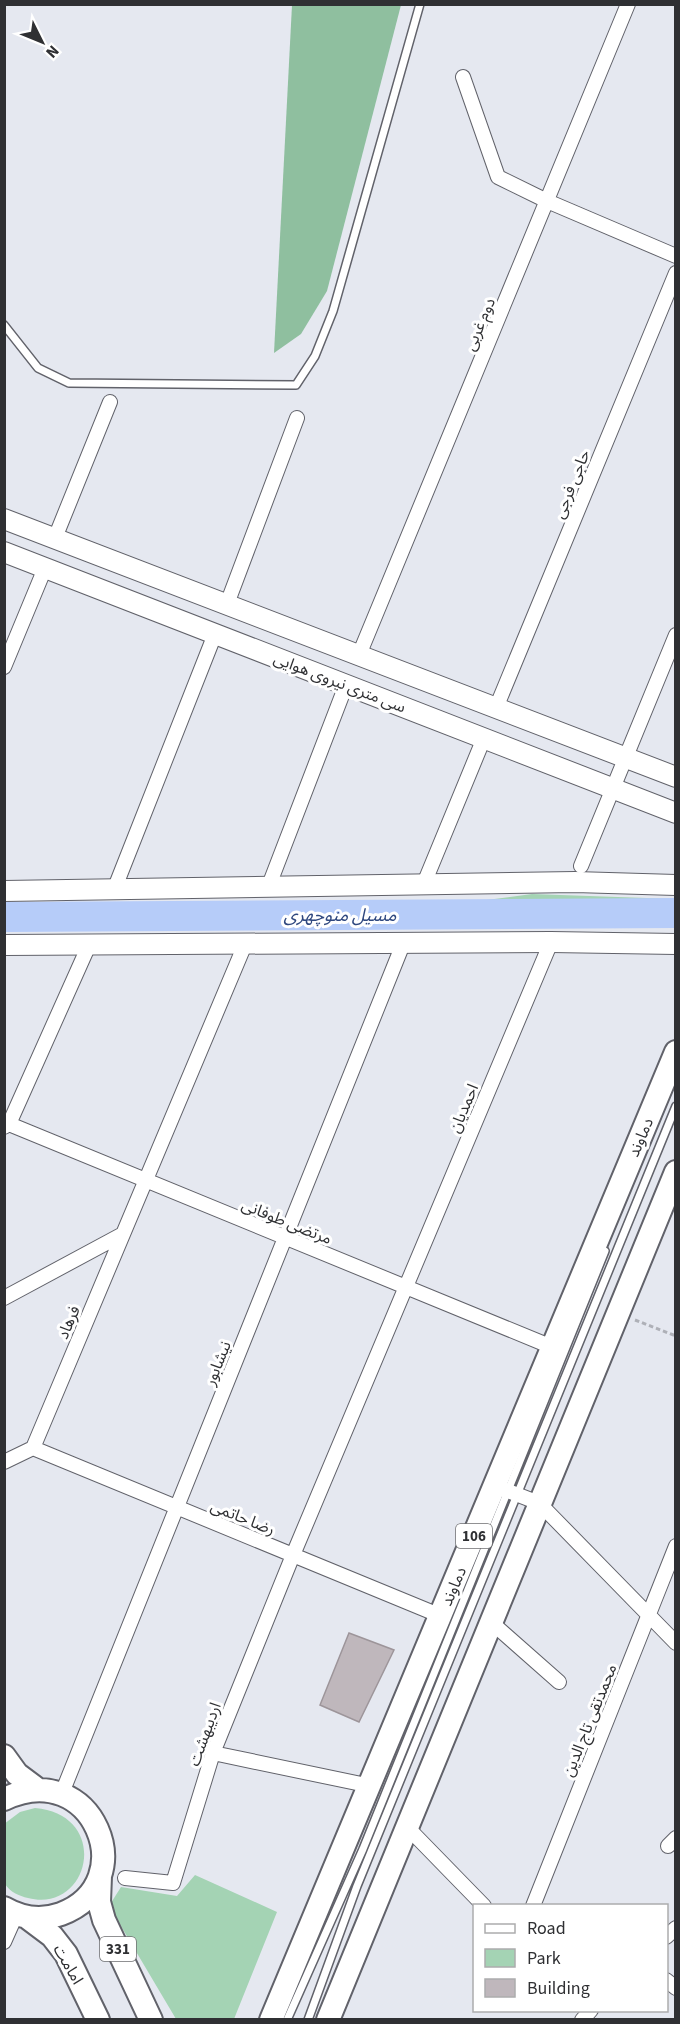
<svg xmlns="http://www.w3.org/2000/svg" width="680" height="2024" font-family="'Source Sans 3','Noto Sans Arabic',sans-serif">
  <rect width="100%" height="100%" fill="#e5e8f0"/>
  <path fill="#a4d3b4" d="M532,894l143,5v27l-205,1 1,-25z
    M35,1808c77,7 55,106 -7,90 -9,-2 -18,-6 -23,-14l-1,-60 16,-12z
    M195,1875l82,37 -43,107h-58l-67,-113 12,-19 56,9z"/>
  <path fill="#8fbf9f" d="M292,5h109l-74,286 -26,43 -27,19z"/>
  <g fill="none" stroke-linecap="round" stroke-linejoin="round">
    <path stroke="#b6ccf9" stroke-width="30" d="M4,917l672,-4"/>
  </g>
  <path fill="#bfb7bc" stroke="#9d959a" stroke-width="1.5" d="M349,1633l45,17 -35,72 -39,-17z"/>
  <g fill="none" stroke-linecap="round" stroke-linejoin="round">
    <defs>
      <path id="lane" d="M4,325l34,43 31,15 227,2 19,-29 18,-45 87,-307
        M287,2020l76,-171 242,-598
        M308,2020l49,-134 319,-780"/>
      <path id="street" d="M463,77l35,100 49,24 129,55
        M55,538l55,-136
        M227,604l70,-186
        M359,655l269,-651
        M4,667l41,-99
        M496,708l180,-435
        M581,866l95,-231
        M423,886l61,-148
        M268,888l78,-203
        M114,890l101,-256
        M9,1124l543,223
        M4,1127l5,-3 80,-179
        M4,1298l119,-64
        M33,1448l408,168
        M4,1462l29,-14 213,-506
        M495,1486l44,17 137,140
        M491,1622l68,60
        M213,1753l158,33
        M62,1793l341,-849
        M407,1827l77,79
        M668,1846l8,-8
        M125,1878l48,5 40,-130 80,-198 258,-613
        M533,1906l143,-360
        M666,1937l10,-9
        M4,1942l12,-27
        M666,1980l10,8
        M582,2020l9,-10"/>
      <path id="secondary" d="M4,519l672,258
        M4,552l672,261
        M4,891l571,-9 101,3
        M4,945l547,-3 125,2"/>
      <path id="primary" d="M4,1756l13,18 20,15
        M4,1799c89,-43 140,84 57,115 -20,7 -38,5 -57,-6
        M100,1876l-1,26 5,18 47,100
        M28,1918l24,18 14,18 32,66
        M271,2020l405,-968
        M328,2020l348,-848"/>
    </defs>
    <use href="#lane" stroke="#61626a" stroke-width="10"/>
    <use href="#street" stroke="#61626a" stroke-width="16"/>
    <use href="#secondary" stroke="#61626a" stroke-width="22"/>
    <use href="#primary" stroke="#61626a" stroke-width="26"/>
    <path stroke="#aeb0b7" stroke-width="3" stroke-dasharray="4.5 3" stroke-linecap="butt" d="M635,1320l41,16"/>
    <use href="#lane" stroke="#fff" stroke-width="7"/>
    <use href="#street" stroke="#fff" stroke-width="14"/>
    <use href="#secondary" stroke="#fff" stroke-width="20"/>
    <use href="#primary" stroke="#fff" stroke-width="22"/>
  </g>
  <g text-anchor="middle" stroke-width="6" stroke-linejoin="round" paint-order="stroke">
    <g fill="#fff" stroke="#6d6e70" stroke-width="1.5">
      <rect x="456" y="1524" width="36" height="24" rx="4.5"/>
      <rect x="100" y="1937" width="36" height="24" rx="4.5"/>
    </g>
    <g font-size="15" font-weight="bold" fill="#2f3033">
      <text x="474" y="1541">106</text>
      <text x="118" y="1954">331</text>
    </g>
    <g font-size="16" fill="#2f3033" stroke="#fff">
      <text transform="translate(479 324) rotate(-67)" y="6">دوم غربی</text>
      <text transform="translate(571 484) rotate(-68)" y="6">حاجی فرجی</text>
      <text transform="translate(340 682) rotate(21)" y="6">سی متری نیروی هوایی</text>
      <text transform="translate(463 1108) rotate(-67)" y="6">احمدیان</text>
      <text transform="translate(640 1137) rotate(-67)" y="6">دماوند</text>
      <text transform="translate(287 1221) rotate(22)" y="6">مرتضی طوفانی</text>
      <text transform="translate(68 1322) rotate(-67)" y="6">فرهاد</text>
      <text transform="translate(217 1363) rotate(-68)" y="6">نیشابور</text>
      <text transform="translate(243 1517) rotate(22)" y="6">رضا حاتمی</text>
      <text transform="translate(453 1586) rotate(-67)" y="6">دماوند</text>
      <text transform="translate(589 1720) rotate(-68)" y="6">محمدتقی تاج الدین</text>
      <text transform="translate(204 1734) rotate(-70)" y="6">اردیبهشت</text>
      <text transform="translate(69 1964) rotate(60)" y="6">امامت</text>
    </g>
    <g font-size="18" font-style="italic" fill="#2f487f" stroke="#fff">
      <text x="340" y="921">مسیل منوچهری</text>
    </g>
  </g>
  <rect width="680" height="2024" fill="none" stroke="#2f3033" stroke-width="12"/>
  <rect x="473" y="1904" width="195" height="108" fill="#ffffff" stroke="#acacad" stroke-width="1.5"/>
  <rect x="485" y="1924" width="30" height="9" fill="#ffffff" stroke="#acacad" stroke-width="1.5"/>
  <text x="527" y="1934" font-size="18" fill="#2f3033">Road</text>
  <rect x="485" y="1949" width="30" height="18" fill="#a4d3b4" stroke="#acacad" stroke-width="1.5"/>
  <text x="527" y="1964" font-size="18" fill="#2f3033">Park</text>
  <rect x="485" y="1979" width="30" height="18" fill="#bfb7bc" stroke="#acacad" stroke-width="1.5"/>
  <text x="527" y="1994" font-size="18" fill="#2f3033">Building</text>
  <g transform="translate(42 42) rotate(133)" stroke="#ffffff" stroke-width="4.5" paint-order="stroke">
  <path d="M0-4.5L10 22L0 15L-10 22Z" fill="#2f3033"/>
  <text y="-9" font-size="16" font-weight="bold" text-anchor="middle" fill="#2f3033">N</text>
  </g>
</svg>
